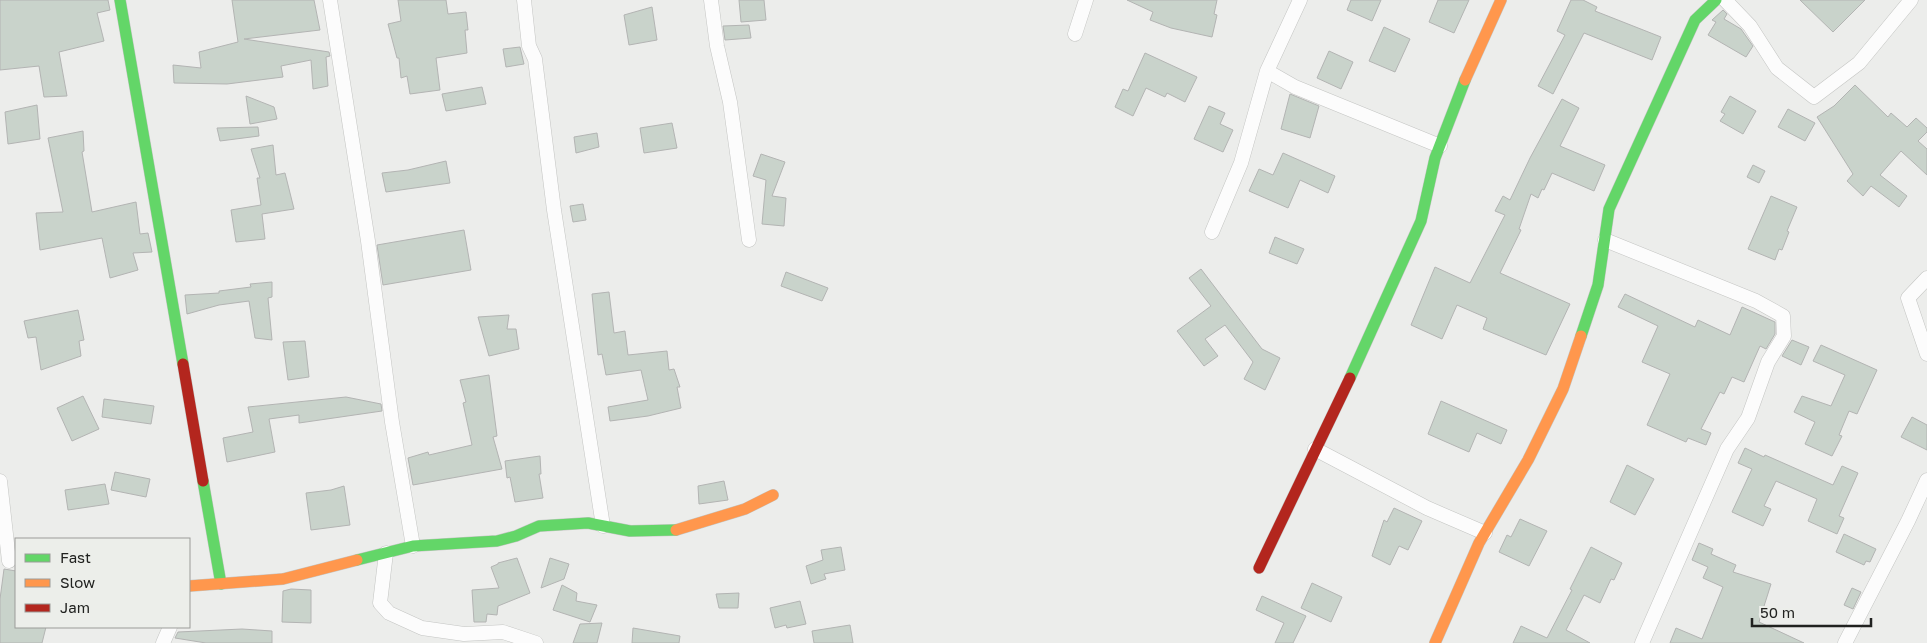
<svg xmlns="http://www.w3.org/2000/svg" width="1927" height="643" font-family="'Golos Text',sans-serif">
  <rect width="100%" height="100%" fill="#ecedeb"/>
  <path fill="#c9d3cb" stroke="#b3b4b3" d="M0,0h108l2,10 -13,3 7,28 -45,11 8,44 -23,1 -5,-31 -39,4z
    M232,0h82l6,30 -76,9 85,13 1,4 -4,1 2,29 -15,3 -2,-29 -30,6 2,11 -56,7 -53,-1 -1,-18 28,3 -2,-16 39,-10z
    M398,0h48l2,14 18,-2 2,18h-3l2,23 -31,5 4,32 -30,4 -3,-18 -6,2 -2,-20h-2l-9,-34 13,-3z
    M739,0h25l2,20 -25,2z
    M1127,0h90l-3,14 3,1 -5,22 -41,-9 -21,-8 3,-8z
    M1351,0h30l-9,21 -25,-11z
    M1438,0h31l-15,33 -25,-11z
    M1571,0h12l14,7 -2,4 66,26 -9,23 -68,-27 -31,61 -15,-8 27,-51 -8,-4z
    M1800,0h65l-32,32z
    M652,7l5,33 -28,5 -5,-30z
    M1723,10l4,4 -3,5 17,10 12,17 -7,11 -38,-22 8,-13 -4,-2z
    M749,25l2,13 -26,2 -2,-14z
    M1384,27l26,12 -15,33 -26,-11z
    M520,47l4,17 -18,3 -3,-18z
    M1329,51l24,11 -12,27 -24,-11z
    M1145,53l52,24 -12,25 -18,-9 -2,4 -19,-9 -13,28 -18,-9 8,-18 5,2z
    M1855,85l33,32 3,-4 16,14 9,-9 11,10v4l-9,9 9,8v26l-26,-24 -21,24 27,21 -8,11 -28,-21 -8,10 -16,-15 6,-7 -36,-57 17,-11z
    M482,87l4,17 -40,7 -4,-17z
    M1290,94l29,12 -9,32 -29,-9z
    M246,96l28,11 3,12 -27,5z
    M1730,96l26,15 -13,23 -23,-13 5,-7 -4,-2z
    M1562,99l17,9 -19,38 45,19 -11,26 -42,-18 -8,17 -2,-1 -4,9 -7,-4 -12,35 2,1 -21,43 70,31 -24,51 -63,-26 4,-11 -30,-13 -15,34 -31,-14 24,-58 35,16 35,-68 -10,-4 8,-15 7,4 20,-42z
    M37,105l3,34 -32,5 -3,-32z
    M1209,106l16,7 -5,11 13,6 -10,22 -29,-13z
    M1788,109l27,14 -10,18 -27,-14z
    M672,123l5,25 -33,5 -4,-25z
    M258,127l1,9 -39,5 -3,-13z
    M83,131l1,20 -2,1 10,60 44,-10 4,32 8,-1 4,19 -19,1 5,17 -28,8 -8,-40 -62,12 -4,-37 27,-1 -15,-74z
    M597,133l2,14 -23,6 -2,-16z
    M273,145l3,30 9,-2 9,36 -32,5 3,25 -29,3 -5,-32 30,-5 -4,-27h3l-9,-29z
    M1283,153l52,23 -7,17 -28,-13 -12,28 -39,-17 10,-22 14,6z
    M761,154l24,8 -13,34 14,2 -2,28 -22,-2 4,-44 -13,-4z
    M446,161l4,22 -64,9 -4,-19 26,-3z
    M1753,165l12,6 -6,12 -12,-6z
    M1771,196l26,11 -10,24 2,1 -7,18 -3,-1 -4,11 -27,-11z
    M583,204l3,16 -13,2 -3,-16z
    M464,230l7,40 -88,15 -6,-40z
    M1275,237l29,12 -7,15 -28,-11z
    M1201,269l61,80 18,9 -15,32 -21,-11 9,-17 -28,-37 -20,14 13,17 -14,10 -27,-35 34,-25 -22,-28z
    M786,272l42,16 -6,13 -41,-15z
    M272,282v15l-4,1 4,42 -17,-2 -6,-37 -30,4 -32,9 -2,-19 34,-2v-2l32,-4 -1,-3z
    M609,292l5,41 11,-2 3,24 39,-4 2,19 5,-1 6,18h-3l4,21 -33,8 -38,5 -2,-14 40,-7 -7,-30 -35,5 -4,-21 -4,1 -6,-61z
    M1625,294l70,33 3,-7 32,15 12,-28 33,15v12l-9,15 -6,-3 -16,36 -12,-5 -8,17 -4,-2 -19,37 10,4 -5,12 -18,-7 -2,4 -39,-17 23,-51 -28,-12 16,-36 -40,-19z
    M78,310l6,30 -5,1 2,15 -40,14 -5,-33 -8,1 -4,-17z
    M509,315l-2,14h9l3,20 -30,7 -11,-39z
    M1792,340l17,7 -8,18 -19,-9z
    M305,341l4,36 -21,3 -5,-38z
    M1821,345l56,25 -20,44 -8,-3 -10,24 3,1 -10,20 -27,-12 10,-22 -21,-10 8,-16 29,10 14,-31 -32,-14z
    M489,375l8,61 -4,1 9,32 -89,16 -5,-27 20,-6 1,3 43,-10 -9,-42 3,-1 -6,-22z
    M83,396l16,33 -27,12 -15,-33z
    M346,397l35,7 1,7 -83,12v-8l-30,4 6,33 -48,10 -4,-24 30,-6 -5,-25z
    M104,399l50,7 -3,18 -49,-7z
    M1441,401l66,29 -6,14 -24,-11 -8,19 -41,-18z
    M1912,417l15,8v25l-26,-13z
    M1745,448l19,9 1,-2 68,30 9,-19 16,7 -19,43 5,2 -7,16 -29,-13 9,-22 -41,-18 -12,25 7,3 -8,17 -31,-14 20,-43 -14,-6z
    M540,456l1,18h-2l4,24 -28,4 -5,-25 -3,1 -2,-17z
    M1627,465l27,14 -19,36 -25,-13z
    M115,472l35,7 -4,18 -35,-7z
    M724,481l4,19 -29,4 -1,-18z
    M105,484l4,20 -41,6 -3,-20z
    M344,486l6,39 -39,5 -5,-37 25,-3z
    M1394,508l28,13 -14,29 -9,-4 -9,19 -18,-9 12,-36 3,2z
    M1520,519l27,12 -18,35 -30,-14 8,-17 4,2z
    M1844,534l32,15 -6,13 -4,-1 -2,4 -28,-13z
    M1699,543l14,6 -2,5 25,11 -3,7 38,12 -12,38 45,21h-134l6,-15 26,11 21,-52 -20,-9 5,-11 -16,-7z
    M841,547l4,23 -21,4 2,5 -15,5 -5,-18 17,-6 -2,-10z
    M1591,547l31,16 -8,17 -3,-1 -11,24 -16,-8 -18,35 24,13h-77l8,-17 26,12 25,-48 -2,-1z
    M517,558l13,35 -32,13 -1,9 -10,-1 -1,8h-12l-2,-32 27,-2 -8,-21 7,-3v-1z
    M550,558l19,6 -5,15 -23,9z
    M4,569l12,2v56h30l-4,16h-42v-44z
    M1312,583l30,14 -11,25 -30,-14z
    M562,585l15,8 -1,8 21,4 -7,17 -37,-12z
    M1852,588l9,4 -8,17 -9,-4z
    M291,589l20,1v33l-29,-1 1,-31z
    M739,593l-1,15h-19l-3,-14z
    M1262,596l44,20 -13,27h-18l9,-20 -28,-13z
    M800,601l6,23 -19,4 -1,-3 -11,3 -5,-20z
    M602,623l-5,20h-24l7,-19z
    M850,625l3,18h-39l-2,-12z
    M633,628l47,8 -1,7h-47z
    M242,629l30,2v12h-66l-31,-5 3,-6z"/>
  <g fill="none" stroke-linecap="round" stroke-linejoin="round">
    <defs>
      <path id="street" d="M330,0l38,241 24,181 21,124
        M524,0l5,46 6,13 19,151 49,316
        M711,0l6,46 13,56 19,138
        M1725,0l25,26 27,42 37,29 45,-34 52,-63
        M1075,34l11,-34
        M1267,71l28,16 145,59
        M1212,232l29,-69 26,-92 33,-71
        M1605,240l151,61 27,15 1,20 -16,26 -20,56 -21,31 -85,194
        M1927,278l-19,20 19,56
        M1315,449l112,59 58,25
        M0,481l9,80
        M386,553l-6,50 9,10 33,15 42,6 39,-2 33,11
        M163,643l7,-16
        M1845,643l63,-122 19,-41"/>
      <path id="fast" d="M120,0l63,364
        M1581,336l17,-51 11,-76 86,-189 21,-20
        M1350,378l71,-157 14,-63 30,-78
        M203,481l18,103
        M357,560l56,-14 84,-5 19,-5 23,-10 49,-3 42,8 46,-1"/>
      <path id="slow" d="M1465,80l36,-80
        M676,530l69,-21 28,-14
        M189,586l94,-7 74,-19
        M1435,643l44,-100 49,-83 35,-71 18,-53"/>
      <path id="jam" d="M183,364l20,117
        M1259,568l91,-190"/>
    </defs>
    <use href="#street" stroke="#c4c5c3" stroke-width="15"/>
    <use href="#fast" stroke="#c4c5c3" stroke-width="12"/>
    <use href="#slow" stroke="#c4c5c3" stroke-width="12"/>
    <use href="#jam" stroke="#c4c5c3" stroke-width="12"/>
    <use href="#street" stroke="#fcfcfc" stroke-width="14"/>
    <use href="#fast" stroke="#63d668" stroke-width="11"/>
    <use href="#slow" stroke="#ff974d" stroke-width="11"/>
    <use href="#jam" stroke="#b3261e" stroke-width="11"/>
  </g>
  <rect x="15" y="538" width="175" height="90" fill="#eceeea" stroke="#9b9c99"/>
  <rect x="25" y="554" width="25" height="8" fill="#63d668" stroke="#9b9c99"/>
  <text x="60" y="563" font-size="15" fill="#212220">Fast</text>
  <rect x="25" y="579" width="25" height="8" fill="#ff974d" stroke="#9b9c99"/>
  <text x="60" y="588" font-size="15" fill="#212220">Slow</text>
  <rect x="25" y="604" width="25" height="8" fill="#b3261e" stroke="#9b9c99"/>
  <text x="60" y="613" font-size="15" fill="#212220">Jam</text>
  <path d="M1752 618v8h119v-8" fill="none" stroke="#212220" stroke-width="2.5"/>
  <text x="1760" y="618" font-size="15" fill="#212220" stroke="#eceeea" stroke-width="4" paint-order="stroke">50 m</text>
</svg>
